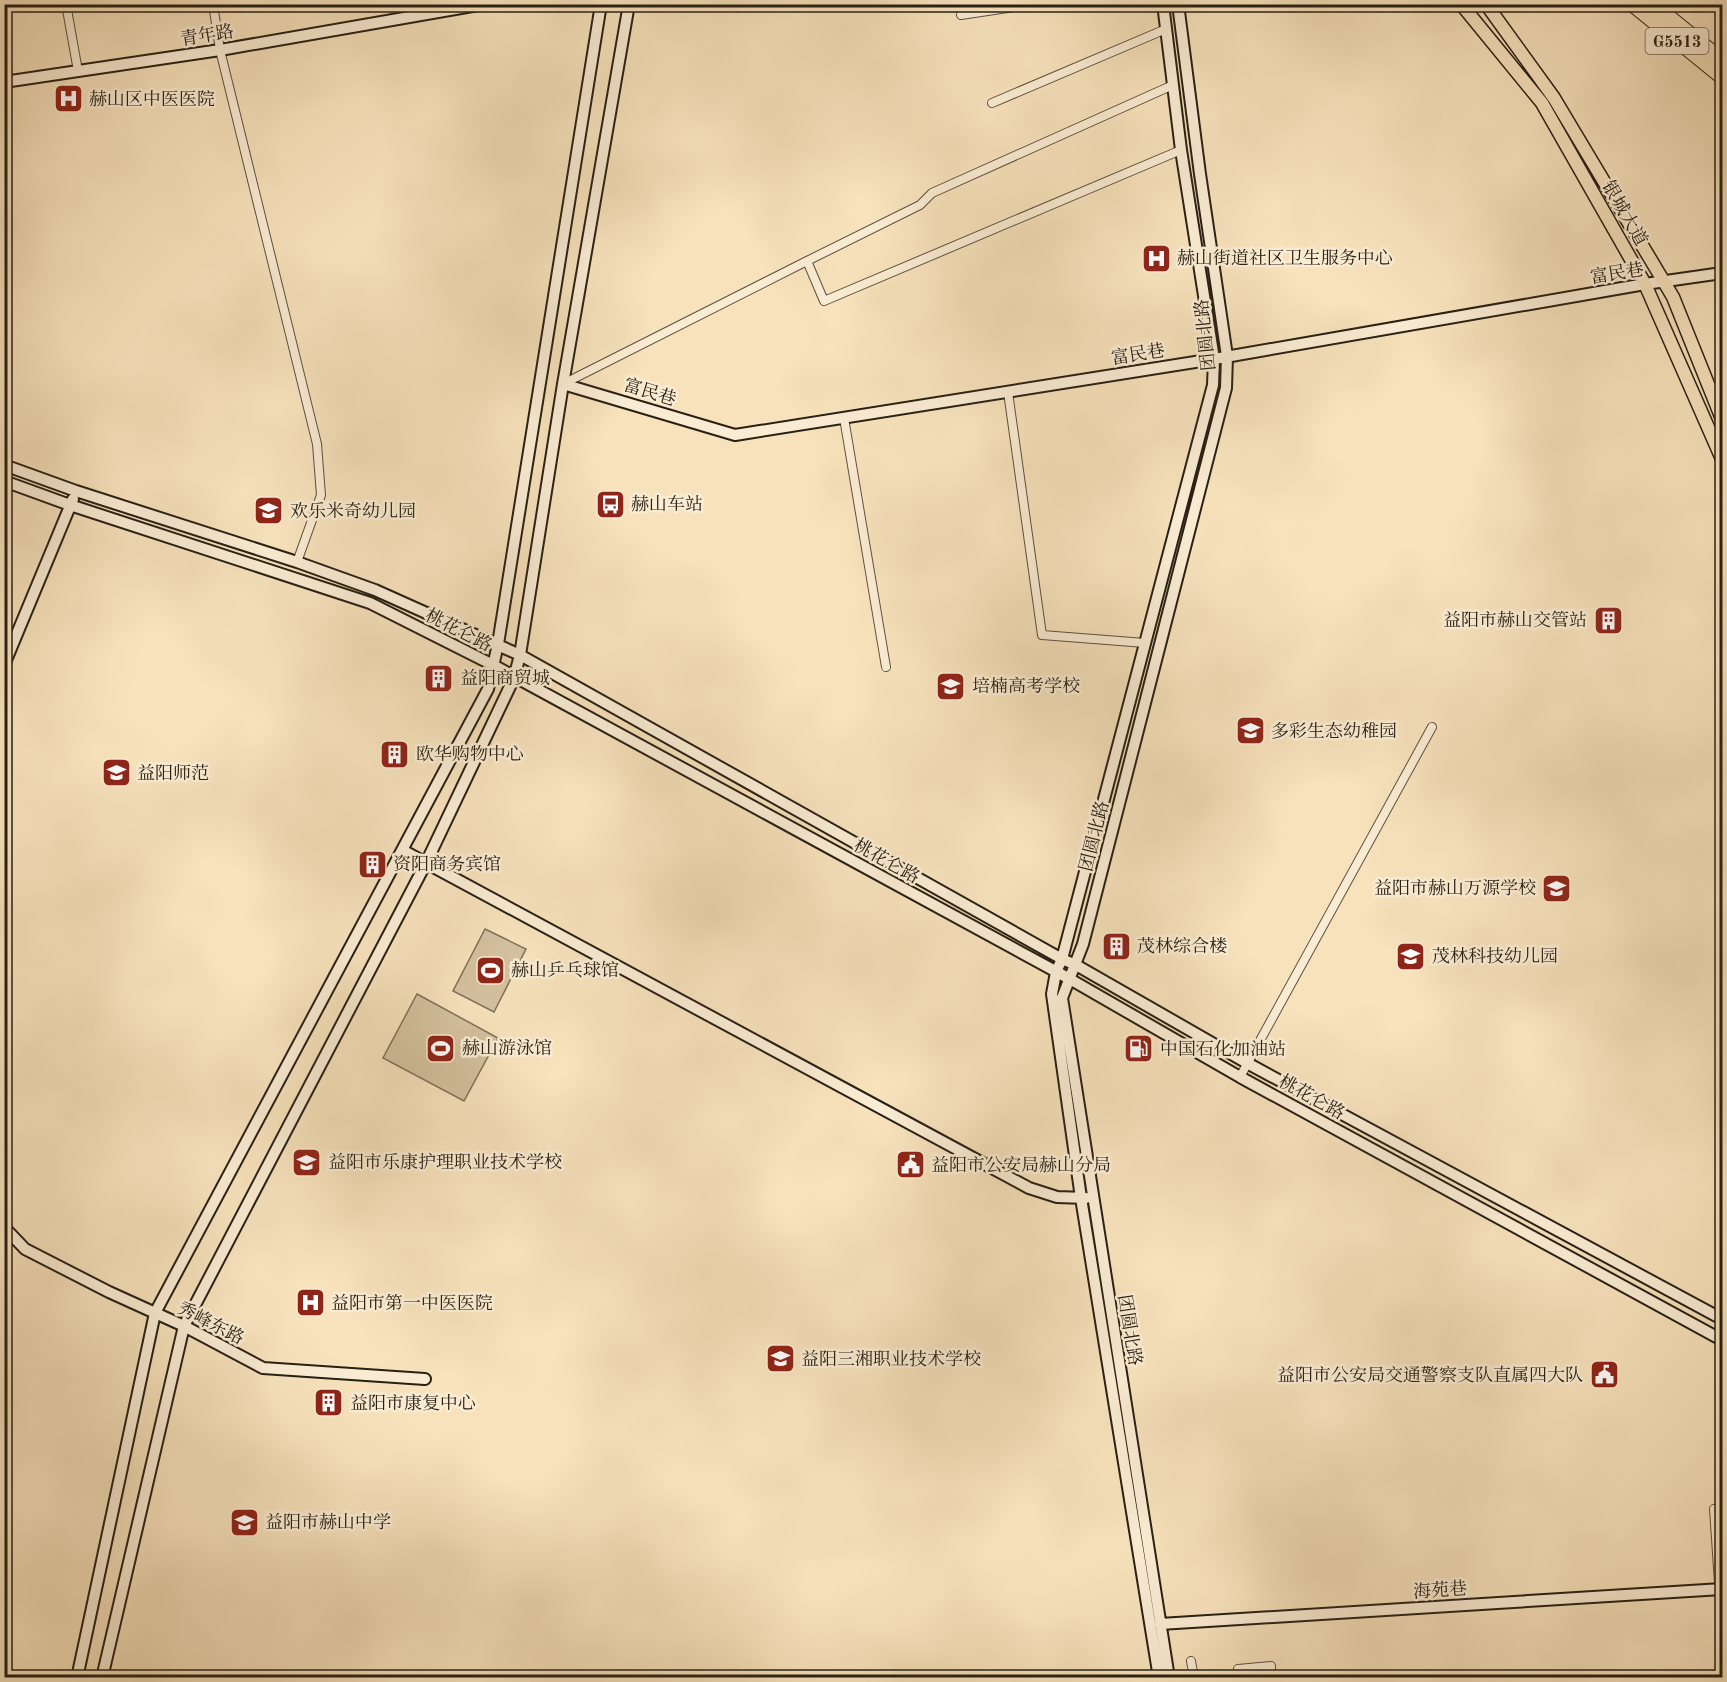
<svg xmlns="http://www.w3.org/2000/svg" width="1727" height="1682" font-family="'Old Standard TT','Noto Serif SC',serif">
  <rect width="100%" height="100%" fill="#f7e2bc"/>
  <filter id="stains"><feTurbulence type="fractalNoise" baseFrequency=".00333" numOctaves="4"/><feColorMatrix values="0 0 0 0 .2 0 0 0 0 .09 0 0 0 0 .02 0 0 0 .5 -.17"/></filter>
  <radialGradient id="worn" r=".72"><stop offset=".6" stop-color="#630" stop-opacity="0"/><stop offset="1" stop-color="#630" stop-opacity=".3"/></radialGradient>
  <path fill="#d4c19f" stroke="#7e705a" stroke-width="1.5" d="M485,929l41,20 -32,63 -41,-21z
    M417,994l81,44 -34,63 -81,-43z"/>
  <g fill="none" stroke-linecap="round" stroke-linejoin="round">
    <defs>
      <path id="street" d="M66,4l12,67
        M213,4l7,46 97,394 4,51 -24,67
        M961,15l74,-11
        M1173,85l-241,108 -12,12 -113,56 17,40 357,-151
        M992,103l174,-74
        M563,384l244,-123
        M1008,392l34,243 103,8
        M844,418l42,249
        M1240,1077l192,-350
        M1714,1509l8,118
        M1191,1661l3,17
        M1238,1669l33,-3v12"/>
      <path id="secondary" d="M4,82l216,-32 264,-46
        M563,384l172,51 479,-76 431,-75 77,-11
        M4,465l72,26 221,71 78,28 145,65 542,304 14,6 171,98 475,256
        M4,481l66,24 300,98 123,62 575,313 172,99 482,263
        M4,665l69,-166
        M402,850l627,338 28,9 29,1
        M4,1227l21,22 84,43 75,34 79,42 162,11
        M1160,1624l562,-35
        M77,1678l78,-365 333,-624 10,-45 103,-640
        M102,1678l82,-352 242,-463 88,-185 6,-23 43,-271 66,-380
        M1159,1678l-78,-480 -29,-204 4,-22 6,-13 151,-574 1,-26 -33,-209 -18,-146
        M1169,1678l-107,-680 21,-54 143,-556 1,-32 -27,-182 -22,-170"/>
      <path id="primary" d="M1461,4l81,99 103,181 77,175
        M1486,4l68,94 119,199 49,122"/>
      <path id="highway" d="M1632,4l90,73
        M1653,4l69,56"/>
    </defs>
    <use href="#street" stroke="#5c503e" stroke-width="10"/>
    <use href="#secondary" stroke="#282014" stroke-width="14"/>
    <use href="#primary" stroke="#282014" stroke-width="15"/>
    <use href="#highway" stroke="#282014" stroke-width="16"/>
    <use href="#street" stroke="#faecd3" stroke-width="8"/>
    <use href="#secondary" stroke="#faecd3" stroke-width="10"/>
    <use href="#primary" stroke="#f7e2bc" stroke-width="12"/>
    <use href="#highway" stroke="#f7e2bc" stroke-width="14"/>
  </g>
  <defs>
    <symbol id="hospital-square" viewBox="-11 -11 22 22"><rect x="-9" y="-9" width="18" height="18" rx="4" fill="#8f2418" stroke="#faecd3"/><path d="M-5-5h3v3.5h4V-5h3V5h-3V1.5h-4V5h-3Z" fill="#fff"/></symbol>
    <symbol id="bus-square" viewBox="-11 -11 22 22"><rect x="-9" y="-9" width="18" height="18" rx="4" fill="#8f2418" stroke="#faecd3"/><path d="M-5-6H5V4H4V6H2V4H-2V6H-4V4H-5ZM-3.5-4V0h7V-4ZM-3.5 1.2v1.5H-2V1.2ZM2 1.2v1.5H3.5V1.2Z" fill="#fff"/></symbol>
    <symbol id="school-square" viewBox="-11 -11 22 22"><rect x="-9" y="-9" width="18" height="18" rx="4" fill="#8f2418" stroke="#faecd3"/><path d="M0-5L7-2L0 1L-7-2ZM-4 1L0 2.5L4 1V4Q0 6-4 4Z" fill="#fff"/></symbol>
    <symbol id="building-square" viewBox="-11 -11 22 22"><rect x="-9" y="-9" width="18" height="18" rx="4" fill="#8f2418" stroke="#faecd3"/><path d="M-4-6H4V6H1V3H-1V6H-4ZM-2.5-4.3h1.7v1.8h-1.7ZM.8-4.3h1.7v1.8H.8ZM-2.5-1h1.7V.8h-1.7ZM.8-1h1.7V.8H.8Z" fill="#fff"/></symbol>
    <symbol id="stadium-square" viewBox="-11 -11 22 22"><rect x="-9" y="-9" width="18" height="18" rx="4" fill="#8f2418" stroke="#faecd3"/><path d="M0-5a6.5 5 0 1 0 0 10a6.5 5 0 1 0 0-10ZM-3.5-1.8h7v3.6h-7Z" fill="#fff"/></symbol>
    <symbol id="fuel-square" viewBox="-11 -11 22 22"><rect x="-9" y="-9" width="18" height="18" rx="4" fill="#8f2418" stroke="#faecd3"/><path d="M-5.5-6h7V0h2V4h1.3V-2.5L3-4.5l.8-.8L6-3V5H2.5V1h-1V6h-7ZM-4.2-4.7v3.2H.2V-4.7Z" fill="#fff"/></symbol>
    <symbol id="civic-square" viewBox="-11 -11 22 22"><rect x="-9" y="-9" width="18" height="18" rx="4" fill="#8f2418" stroke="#faecd3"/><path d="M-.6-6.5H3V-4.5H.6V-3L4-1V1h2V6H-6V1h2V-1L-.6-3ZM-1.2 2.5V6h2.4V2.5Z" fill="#fff"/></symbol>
  </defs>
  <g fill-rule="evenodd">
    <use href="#hospital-square" x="52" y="82" width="33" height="33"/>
    <use href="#hospital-square" x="1140" y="242" width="33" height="33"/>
    <use href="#bus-square" x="594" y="488" width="33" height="33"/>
    <use href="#school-square" x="252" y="494" width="33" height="33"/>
    <use href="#building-square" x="1592" y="604" width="33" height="33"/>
    <use href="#building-square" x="422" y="662" width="33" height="33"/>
    <use href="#school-square" x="934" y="670" width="33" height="33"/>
    <use href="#school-square" x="1234" y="714" width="33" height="33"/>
    <use href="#building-square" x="378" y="738" width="33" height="33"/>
    <use href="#school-square" x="100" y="756" width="33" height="33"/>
    <use href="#building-square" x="356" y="848" width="33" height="33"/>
    <use href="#school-square" x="1540" y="872" width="33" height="33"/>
    <use href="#building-square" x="1100" y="930" width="33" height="33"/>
    <use href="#school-square" x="1394" y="940" width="33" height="33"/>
    <use href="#stadium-square" x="474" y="954" width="33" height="33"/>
    <use href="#stadium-square" x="424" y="1032" width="33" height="33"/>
    <use href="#fuel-square" x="1122" y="1032" width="33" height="33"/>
    <use href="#school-square" x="290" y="1146" width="33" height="33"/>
    <use href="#civic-square" x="894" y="1148" width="33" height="33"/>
    <use href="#hospital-square" x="294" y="1286" width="33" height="33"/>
    <use href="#school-square" x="764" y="1342" width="33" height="33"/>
    <use href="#civic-square" x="1588" y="1358" width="33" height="33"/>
    <use href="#building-square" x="312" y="1386" width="33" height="33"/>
    <use href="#school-square" x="228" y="1506" width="33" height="33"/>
  </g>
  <g text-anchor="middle" stroke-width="5" stroke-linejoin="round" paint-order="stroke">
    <rect fill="#faecd3" stroke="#675d4d" stroke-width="1.5" x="1645.5" y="28" width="63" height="26" rx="4.5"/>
    <g font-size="16" font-weight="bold" fill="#282014">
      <text x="1677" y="47">G5513</text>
    </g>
    <g font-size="18" fill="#282014" stroke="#faecd3">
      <text transform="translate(207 35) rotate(-9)" y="6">青年路</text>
      <text transform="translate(1625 213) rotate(60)" y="6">银城大道</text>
      <text transform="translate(1617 273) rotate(-9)" y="6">富民巷</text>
      <text transform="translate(1205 335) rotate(-96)" y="6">团圆北路</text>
      <text transform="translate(1138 354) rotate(-9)" y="6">富民巷</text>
      <text transform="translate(650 392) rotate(17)" y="6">富民巷</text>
      <text transform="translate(459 630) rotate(27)" y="6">桃花仑路</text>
      <text transform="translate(1094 836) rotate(-76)" y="6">团圆北路</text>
      <text transform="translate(887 861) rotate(29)" y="6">桃花仑路</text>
      <text transform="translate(1312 1097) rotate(29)" y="6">桃花仑路</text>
      <text transform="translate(211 1323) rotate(27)" y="6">秀峰东路</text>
      <text transform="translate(1130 1330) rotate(81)" y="6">团圆北路</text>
      <text transform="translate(1440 1590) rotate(-4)" y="6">海苑巷</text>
    </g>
    <g font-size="18" fill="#282014" stroke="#faecd3" text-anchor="start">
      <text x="89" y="105">赫山区中医医院</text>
      <text x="1177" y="264">赫山街道社区卫生服务中心</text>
      <text x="631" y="510">赫山车站</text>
      <text x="290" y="517">欢乐米奇幼儿园</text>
      <text x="1587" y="626" text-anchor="end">益阳市赫山交管站</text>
      <text x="460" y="684">益阳商贸城</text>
      <text x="972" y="692">培楠高考学校</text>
      <text x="1271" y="737">多彩生态幼稚园</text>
      <text x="416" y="760">欧华购物中心</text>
      <text x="137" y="779">益阳师范</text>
      <text x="393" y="870">资阳商务宾馆</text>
      <text x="1536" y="894" text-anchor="end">益阳市赫山万源学校</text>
      <text x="1137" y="952">茂林综合楼</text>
      <text x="1432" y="962">茂林科技幼儿园</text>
      <text x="511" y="976">赫山乒乓球馆</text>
      <text x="462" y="1054">赫山游泳馆</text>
      <text x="1160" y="1055">中国石化加油站</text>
      <text x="328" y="1168">益阳市乐康护理职业技术学校</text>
      <text x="931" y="1171">益阳市公安局赫山分局</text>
      <text x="331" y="1309">益阳市第一中医医院</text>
      <text x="801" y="1365">益阳三湘职业技术学校</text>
      <text x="1583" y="1381" text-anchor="end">益阳市公安局交通警察支队直属四大队</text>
      <text x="350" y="1409">益阳市康复中心</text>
      <text x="265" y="1528">益阳市赫山中学</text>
    </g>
  </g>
  <rect width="1727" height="1682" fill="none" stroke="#f7e2bc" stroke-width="24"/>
  <rect x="6" y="6" width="1715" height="1670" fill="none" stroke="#282014" stroke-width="3"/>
  <rect x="12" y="12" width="1703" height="1658" fill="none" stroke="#282014" stroke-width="1.5"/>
  <rect width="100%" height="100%" filter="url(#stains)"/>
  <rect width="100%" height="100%" fill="url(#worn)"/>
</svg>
